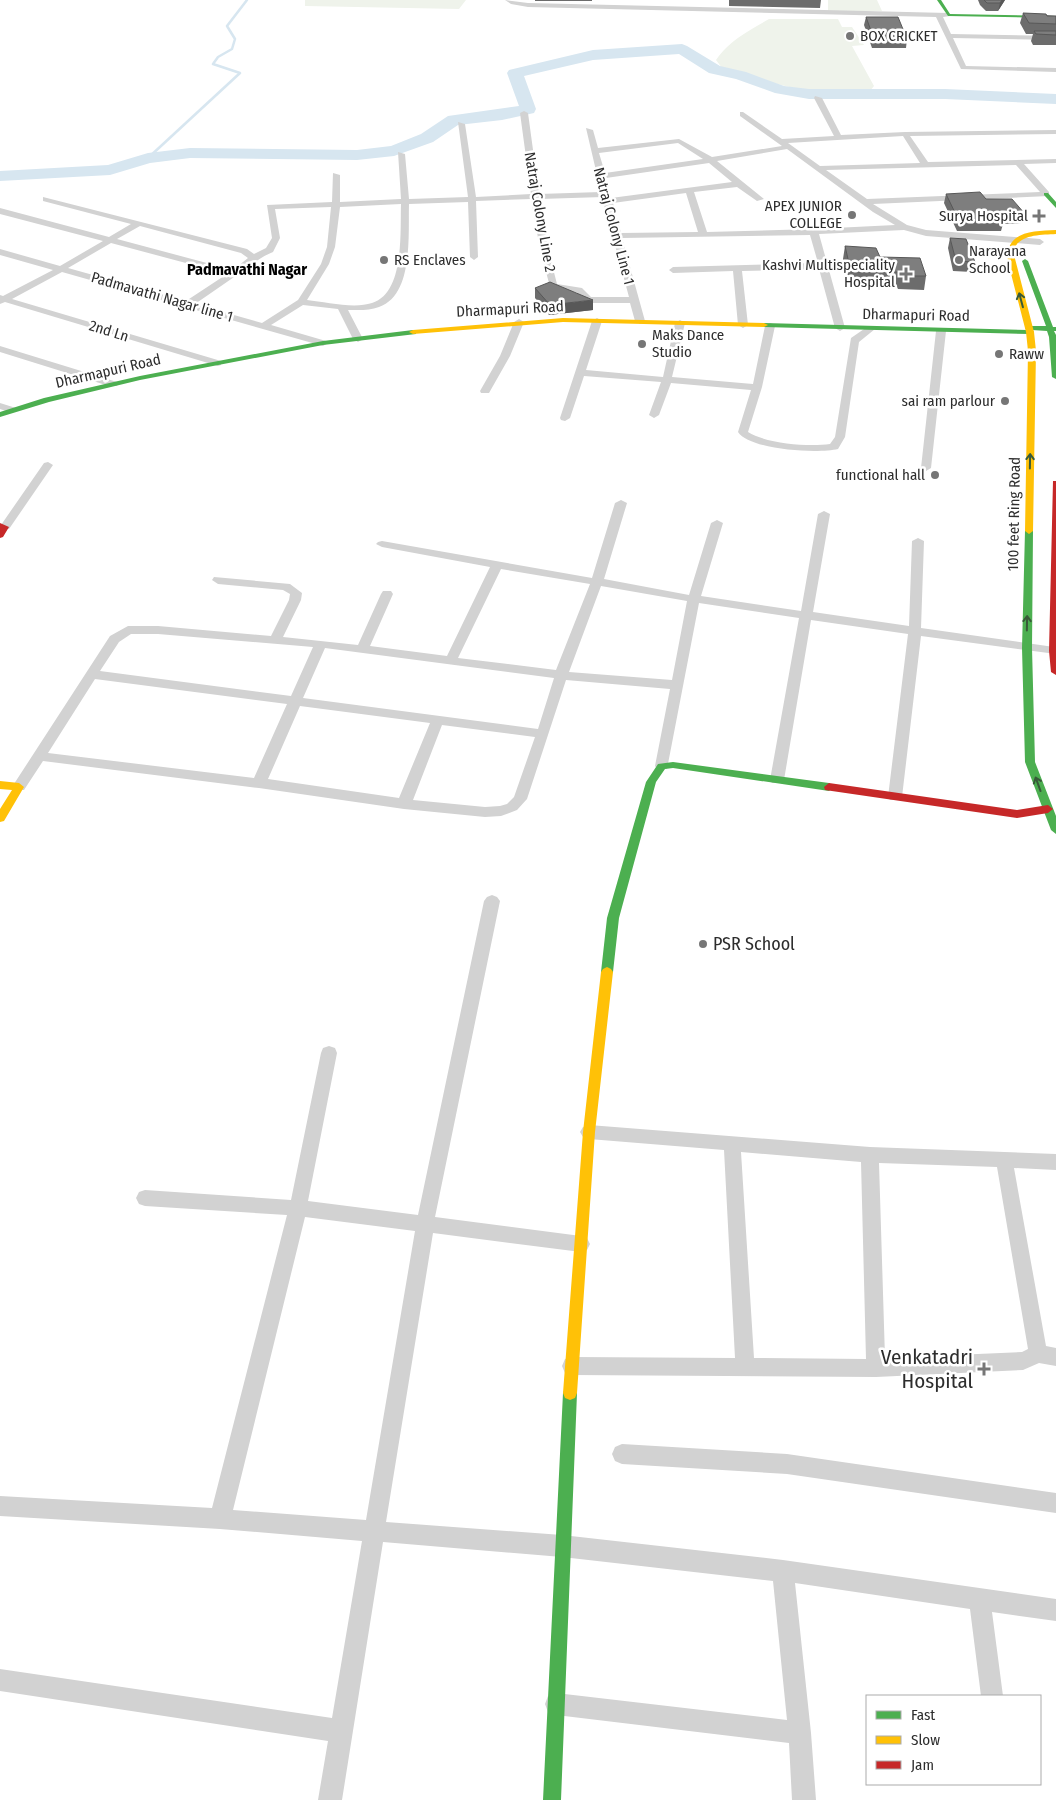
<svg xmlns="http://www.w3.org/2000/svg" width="1056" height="1800" font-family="'Fira Sans Condensed',sans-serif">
  <rect width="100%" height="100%" fill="#fff"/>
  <path fill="#eff3eb" d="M305,0h161l-7,9 -154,-3z
    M828,0h49l5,11h-54z
    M769,19h69l4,8h10l12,18 -12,1 22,40 -4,5c-29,0 -60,2 -89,-6 -20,-5 -39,-13 -59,-17l-6,-8c15,-21 31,-28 53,-41z"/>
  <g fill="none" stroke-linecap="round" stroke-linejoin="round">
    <path stroke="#d7e6f0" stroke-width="2.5" d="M148,158l92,-85 -27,-9 5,-7 14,-8 3,-10 -8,-13 20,-26"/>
    <path fill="#d7e6f0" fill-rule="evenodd" d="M682,44l5,2 33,20 26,6 38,14 25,3h136l111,5v10l-111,-5h-136l-34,-6 -39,-14 -27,-6 -30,-19 -86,6 -69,16 12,33 -2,4 -32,7 -44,5 -25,17 -39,14 -37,4 -167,-2 -40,5 -40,12 -110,6v-10l108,-6 40,-12 42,-5 167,2 34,-4 30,-12 27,-18 71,-10 -12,-33 2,-3 84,-20z"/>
    <path fill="#d2d2d2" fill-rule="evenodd" d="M505,0l23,3 420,10 3,2 -1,1 -7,1 8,17 105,2v4l-103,-2 13,28 90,2v4l-95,-3 -25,-52 -408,-10 -17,-3z
      M815,96l7,2 19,37 64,-3 151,-2v4l-146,2 18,26 128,-3v4l-32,1 25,28v4l-176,8 34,21 19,5 114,9 4,3 -4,3 -114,-9 -22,-6 -85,4 26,94 -5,3 -5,-3 -16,-59 -77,2 6,54 -5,3 -5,-3 -5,-54 -60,2 -4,-3 4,-3 145,-4 -8,-28 -188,3 23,83 -5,3 -5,-3 -5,-18h-42l-3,-1 -9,-10 -18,-1 -8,-4 -10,-38 -9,-50 -55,2 2,56 -4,3 -4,-3 -2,-55 -59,2c-1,29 5,91 -30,103 -10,4 -21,3 -31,3l15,29 -5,3 -5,-3 -15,-30 -35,-4 -32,20 55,16 2,2 -5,3 -261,-74 -50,27 209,62v4l-3,1 -213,-64 -5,2v-9l3,1 50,-26 -53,-15v-6l60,17 43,-25 -103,-27v-6l109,29 22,-13 -88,-23v-4l204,52 7,5 12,-6 6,-10 -5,-33 65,-3 1,-29 7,2v27l61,-3 -3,-47 7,2 4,45 59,-2 -10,-75 7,2 11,73 55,-3 -11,-81 4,-2 4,2 11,81 62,-2 -15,-64 7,2 5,18 81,-9 33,18 70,-11 -42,-30v-4h3l39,27 52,-3 -20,-38zM903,136l17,27 -100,3 -32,-23zM678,143l25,16 -98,14 -6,-20zM787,149l86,63 22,13 -81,4 -107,3 -13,-40 43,-5 20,14 7,-2 -47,-38zM709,163l23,19 -121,16 -5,-20zM1016,165l24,27 -173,7 -41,-29zM686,193l12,39 -77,1 -8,-30zM603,197v4l26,96h-38l-9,-9 -25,-4 -9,-35 -8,-50zM401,204c-1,27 4,89 -29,99 -18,6 -46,-1 -65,-3l22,-36 6,-17 5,-40zM331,207l-4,40 -6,17 -23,36 -36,23 -67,-19c14,-10 28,-19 42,-29 14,-9 21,-17 36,-23l7,-14 -5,-29zM140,226l101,27 7,5 -15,12 -116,-31zM111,243l116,31 -41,27 -118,-33z
      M597,318l5,3 -16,49 77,7 12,-54 5,-3 5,3 -13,54 81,7 12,-58 5,-3 3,1 2,2 -13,61 -14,45c19,12 61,15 82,12l5,-7 16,-99 16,-11h6l2,2 -16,13 -14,95 -7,12c-21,5 -88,1 -100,-17l13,-42 -80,-7 -12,32 -5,3 -5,-3 12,-33 -77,-6 -14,42 -5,3 -4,-1 -1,-2 32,-97z
      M519,319l5,3 -14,34 -21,37h-8l-1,-2 20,-35 14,-34z
      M941,328l5,3 -15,137 -5,3 -5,-3 15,-137z
      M0,346l117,36 1,2 -1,2h-8l-109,-34z
      M0,403l16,5 1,2 -5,3 -12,-4z
      M48,462l5,3 -44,64h-8v-4l43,-62z
      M621,500l6,3 -23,76 85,16 22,-72 6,-3 6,3 -22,73 100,15 17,-97 6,-3 6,3 -17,98 96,14 3,-85 6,-3 6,3 -3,87 133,19 2,1v6l-135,-18 -19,161 -2,3h-10l-2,-3 20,-163 -97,-14 -27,160 -2,3h-10l-2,-3 29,-162 -100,-15 -32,166h-10l-2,-3 15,-77 -104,-9 -39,119 -10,11 -16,6 -16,1 -81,-8 -145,-21 -216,-27 -19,29h-10l-2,-3 98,-151 18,-10h30l113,10 18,-36 1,-6 -7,-4 -65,-6 -6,-4 2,-3 76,7 12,9 -1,7 -18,37 75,8 23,-51 2,-3h8l2,3 -23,52 77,10 43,-89 -108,-20 -6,-3 2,-2 4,-1 210,37 23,-75zM501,569l89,15 -34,86 -98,-12zM601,586l86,15 -15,79 -103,-8zM131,634h27l155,13 -22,49 -191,-25 19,-29zM325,648l229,30 -16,51 -235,-31zM95,679l192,25 -33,74 -206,-25zM300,706l130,17 -31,75 -131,-19zM442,725l93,12 -21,60 -7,7 -7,2 -15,1 -72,-7z
      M492,895l5,2 3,4 -65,316 146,19 6,2 3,6 -3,6 -6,2 -148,-19 -47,289 176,13 221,25 273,39v22l-64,-9 11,84h-22l-11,-87 -175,-26 16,150 5,67h-24l-3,-57 -233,-28 -8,-3 -3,-8 3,-8 8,-3 231,27 -14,-139 -211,-24 -179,-15 -41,258h-24l10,-59 -328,-50v-22l332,49 30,-177 -142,-12 -220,-13v-20l212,12 75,-293 -142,-9 -6,-2 -3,-6 3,-6 6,-2 146,10 30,-147 2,-5 6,-2 6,2 2,5 -29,148 110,14 66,-314 3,-4zM305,1217l110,14 -49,289 -133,-10z
      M589,1125l281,22 186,7v16l-42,-2 32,178 10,2v18l-17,-3 -16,7 -147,7 -304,-2 -7,-2 -3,-7 3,-7 7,-2 163,1 -11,-208 -135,-11 -6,-2 -3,-5 3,-5zM741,1152l120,10 5,197 -112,-1zM879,1163l118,4 31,182 -6,3 -137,6z
      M622,1444l165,10 269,39v20l-269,-39 -165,-10 -7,-3 -3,-7 3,-7z"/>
    <path fill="#4caf50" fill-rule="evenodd" d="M937,0h4l9,14 106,2v2l-108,-2z
      M1044,193h4l8,9v6l-12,-13z
      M1025,259l3,2 25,66h3v4h-2l2,4v44l-4,-2 -3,-40 -2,-6 -15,-1 2,2 -4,2 -266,-7 -4,-2 4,-2 264,7 -3,-2 4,-2h17l-24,-65z
      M413,330h3v4l-93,11 -183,35 -91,22 -49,15v-5l44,-14 96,-22 183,-35z
      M1029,528l4,3 -1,117 3,114 21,54v18l-5,-4 -26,-68 -3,-114 3,-117z
      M673,762l156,21 5,4 -5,4 -156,-23 -8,1 -9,13 -37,136 -6,54 -2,3h-8l-2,-3 6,-54 39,-136 12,-18z
      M570,1386l5,2 2,5 -16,407h-18l20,-407 2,-5z"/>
    <path fill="#ffc107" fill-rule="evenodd" d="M1056,230v4c-16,1 -37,0 -43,17l21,81 2,19 -3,180 -4,3 -4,-3 3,-180 -2,-19 -18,-70c-4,-31 25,-31 48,-32z
      M563,318l201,5 4,2 -4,2 -201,-5 -150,12 -4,-2 4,-2z
      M0,781l19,2 5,4 -20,34 -4,1v-13l12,-19 -12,-1z
      M607,967l4,2 2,3 -18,160 -18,261 -2,5 -5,2 -5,-2 -2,-5 20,-261 18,-160 2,-3z"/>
    <path fill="#c62828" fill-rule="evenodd" d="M1053,481h3v194l-5,-3 -2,-21z
      M0,523l9,4 -6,10 -3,1z
      M829,783l188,27 31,-5 5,4 -5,4 -31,5 -192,-28 -1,-3z"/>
  </g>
  <path fill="#6c6c6c" d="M535,0h57v1h-57z
    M729,0h92l-1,8 -91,-2z
    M978,0h27l-7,11h-12l-6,-6z
    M1023,13l33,3v29h-23l-2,-4 2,-7h-7l-6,-11z
    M866,17l41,22 -1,9h-34l-8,-23z
    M946,194l40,5 39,15 -3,9 -19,1 -2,7h-44l-13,-28z
    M950,238l25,24 -3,10 -19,-1 -5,-23z
    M845,246l35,11 46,19 -2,14 -26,-1 -2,-4h-47l-6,-26z
    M535,288l58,22 -44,5 -14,-17z"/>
  <path fill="#585858" d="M1002,0h3l-7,11 2,-8z
    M593,300v10l-44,5 1,-10z"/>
  <path fill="#7e7e7e" stroke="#585858" d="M984,0h18l-2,3h-13z
    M1023,13l23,1 1,2h9v8l-27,-1z
    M866,17h32l9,22h-33z
    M1034,31h22v4l-20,-1z
    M980,192l6,7h26l13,15 -27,1 6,7 -45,-1 -13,-27z
    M950,238l16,1 9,23 -19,-1z
    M845,246l31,2 4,9 40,1 6,18h-26l-1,-4h-48z
    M550,282l43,18 -43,5 -15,-17z"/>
  <defs><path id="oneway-shaft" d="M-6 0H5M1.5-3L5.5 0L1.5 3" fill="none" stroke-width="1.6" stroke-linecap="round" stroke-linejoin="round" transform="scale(1.25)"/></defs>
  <g stroke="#385a39">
    <use href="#oneway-shaft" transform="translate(1021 300) rotate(-105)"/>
    <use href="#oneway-shaft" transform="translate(1030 461) rotate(-89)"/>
    <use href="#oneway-shaft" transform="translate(1027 623) rotate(-89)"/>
    <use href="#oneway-shaft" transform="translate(1038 784) rotate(-110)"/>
  </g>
  <g fill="#767676" stroke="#fff" stroke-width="2">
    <circle cx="850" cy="36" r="5"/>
    <circle cx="852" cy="215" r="5"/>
    <path d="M1036.5 208.5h5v5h5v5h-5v5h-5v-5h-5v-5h5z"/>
    <circle cx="384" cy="260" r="5"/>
    <circle cx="959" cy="260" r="5"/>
    <path d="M903.5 266.5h5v5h5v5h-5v5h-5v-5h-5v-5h5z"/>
    <circle cx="642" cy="344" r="5"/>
    <circle cx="999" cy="354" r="5"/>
    <circle cx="1005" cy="401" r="5"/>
    <circle cx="935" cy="475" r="5"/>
    <circle cx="703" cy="944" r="5"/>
    <path d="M981.5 1361.5h5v5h5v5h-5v5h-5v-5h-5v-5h5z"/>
  </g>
  <g text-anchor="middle" stroke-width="5" stroke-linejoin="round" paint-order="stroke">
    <g font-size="15" fill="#2d2d2d" stroke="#fff" text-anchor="start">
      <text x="860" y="41">BOX CRICKET</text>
      <text x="842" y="211" text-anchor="end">APEX JUNIOR<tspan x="842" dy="17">COLLEGE</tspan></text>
      <text x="1028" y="221" text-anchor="end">Surya Hospital</text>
      <text x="969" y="256">Narayana<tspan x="969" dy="17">School</tspan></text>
      <text x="394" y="265">RS Enclaves</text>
      <text x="895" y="270" text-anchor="end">Kashvi Multispeciality<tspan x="895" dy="17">Hospital</tspan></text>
      <text x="652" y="340">Maks Dance<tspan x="652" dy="17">Studio</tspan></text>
      <text x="1009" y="359">Raww</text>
      <text x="995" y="406" text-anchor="end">sai ram parlour</text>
      <text x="925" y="480" text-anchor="end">functional hall</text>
    </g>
    <g font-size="15" fill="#2d2d2d" stroke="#fff">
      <text transform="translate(540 212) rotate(80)" y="5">Natraj Colony Line 2</text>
      <text transform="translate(614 226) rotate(75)" y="5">Natraj Colony Line 1</text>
      <text transform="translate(162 297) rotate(16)" y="5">Padmavathi Nagar line 1</text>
      <text transform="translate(510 309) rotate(-3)" y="5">Dharmapuri Road</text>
      <text transform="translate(916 315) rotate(1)" y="5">Dharmapuri Road</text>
      <text transform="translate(109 331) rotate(17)" y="5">2nd Ln</text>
      <text transform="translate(108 371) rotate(-13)" y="5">Dharmapuri Road</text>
      <text transform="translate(1014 514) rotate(-89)" y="5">100 feet Ring Road</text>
    </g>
    <g font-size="16" font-weight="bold" fill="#000" stroke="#fff">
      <text x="247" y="275">Padmavathi Nagar</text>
    </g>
    <g font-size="18" fill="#2d2d2d" stroke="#fff" text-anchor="start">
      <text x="713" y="950">PSR School</text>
    </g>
    <g font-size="21" fill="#2d2d2d" stroke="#fff" text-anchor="end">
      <text x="973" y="1364">Venkatadri<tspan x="973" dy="24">Hospital</tspan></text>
    </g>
  </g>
  <rect x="866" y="1695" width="175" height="90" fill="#ffffff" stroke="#ababab"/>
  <rect x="876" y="1711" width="25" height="8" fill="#4caf50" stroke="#ababab"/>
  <text x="911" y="1720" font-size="15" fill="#2d2d2d">Fast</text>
  <rect x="876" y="1736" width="25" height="8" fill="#ffc107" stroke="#ababab"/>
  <text x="911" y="1745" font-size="15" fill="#2d2d2d">Slow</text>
  <rect x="876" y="1761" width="25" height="8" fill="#c62828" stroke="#ababab"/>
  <text x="911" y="1770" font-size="15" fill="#2d2d2d">Jam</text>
</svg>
